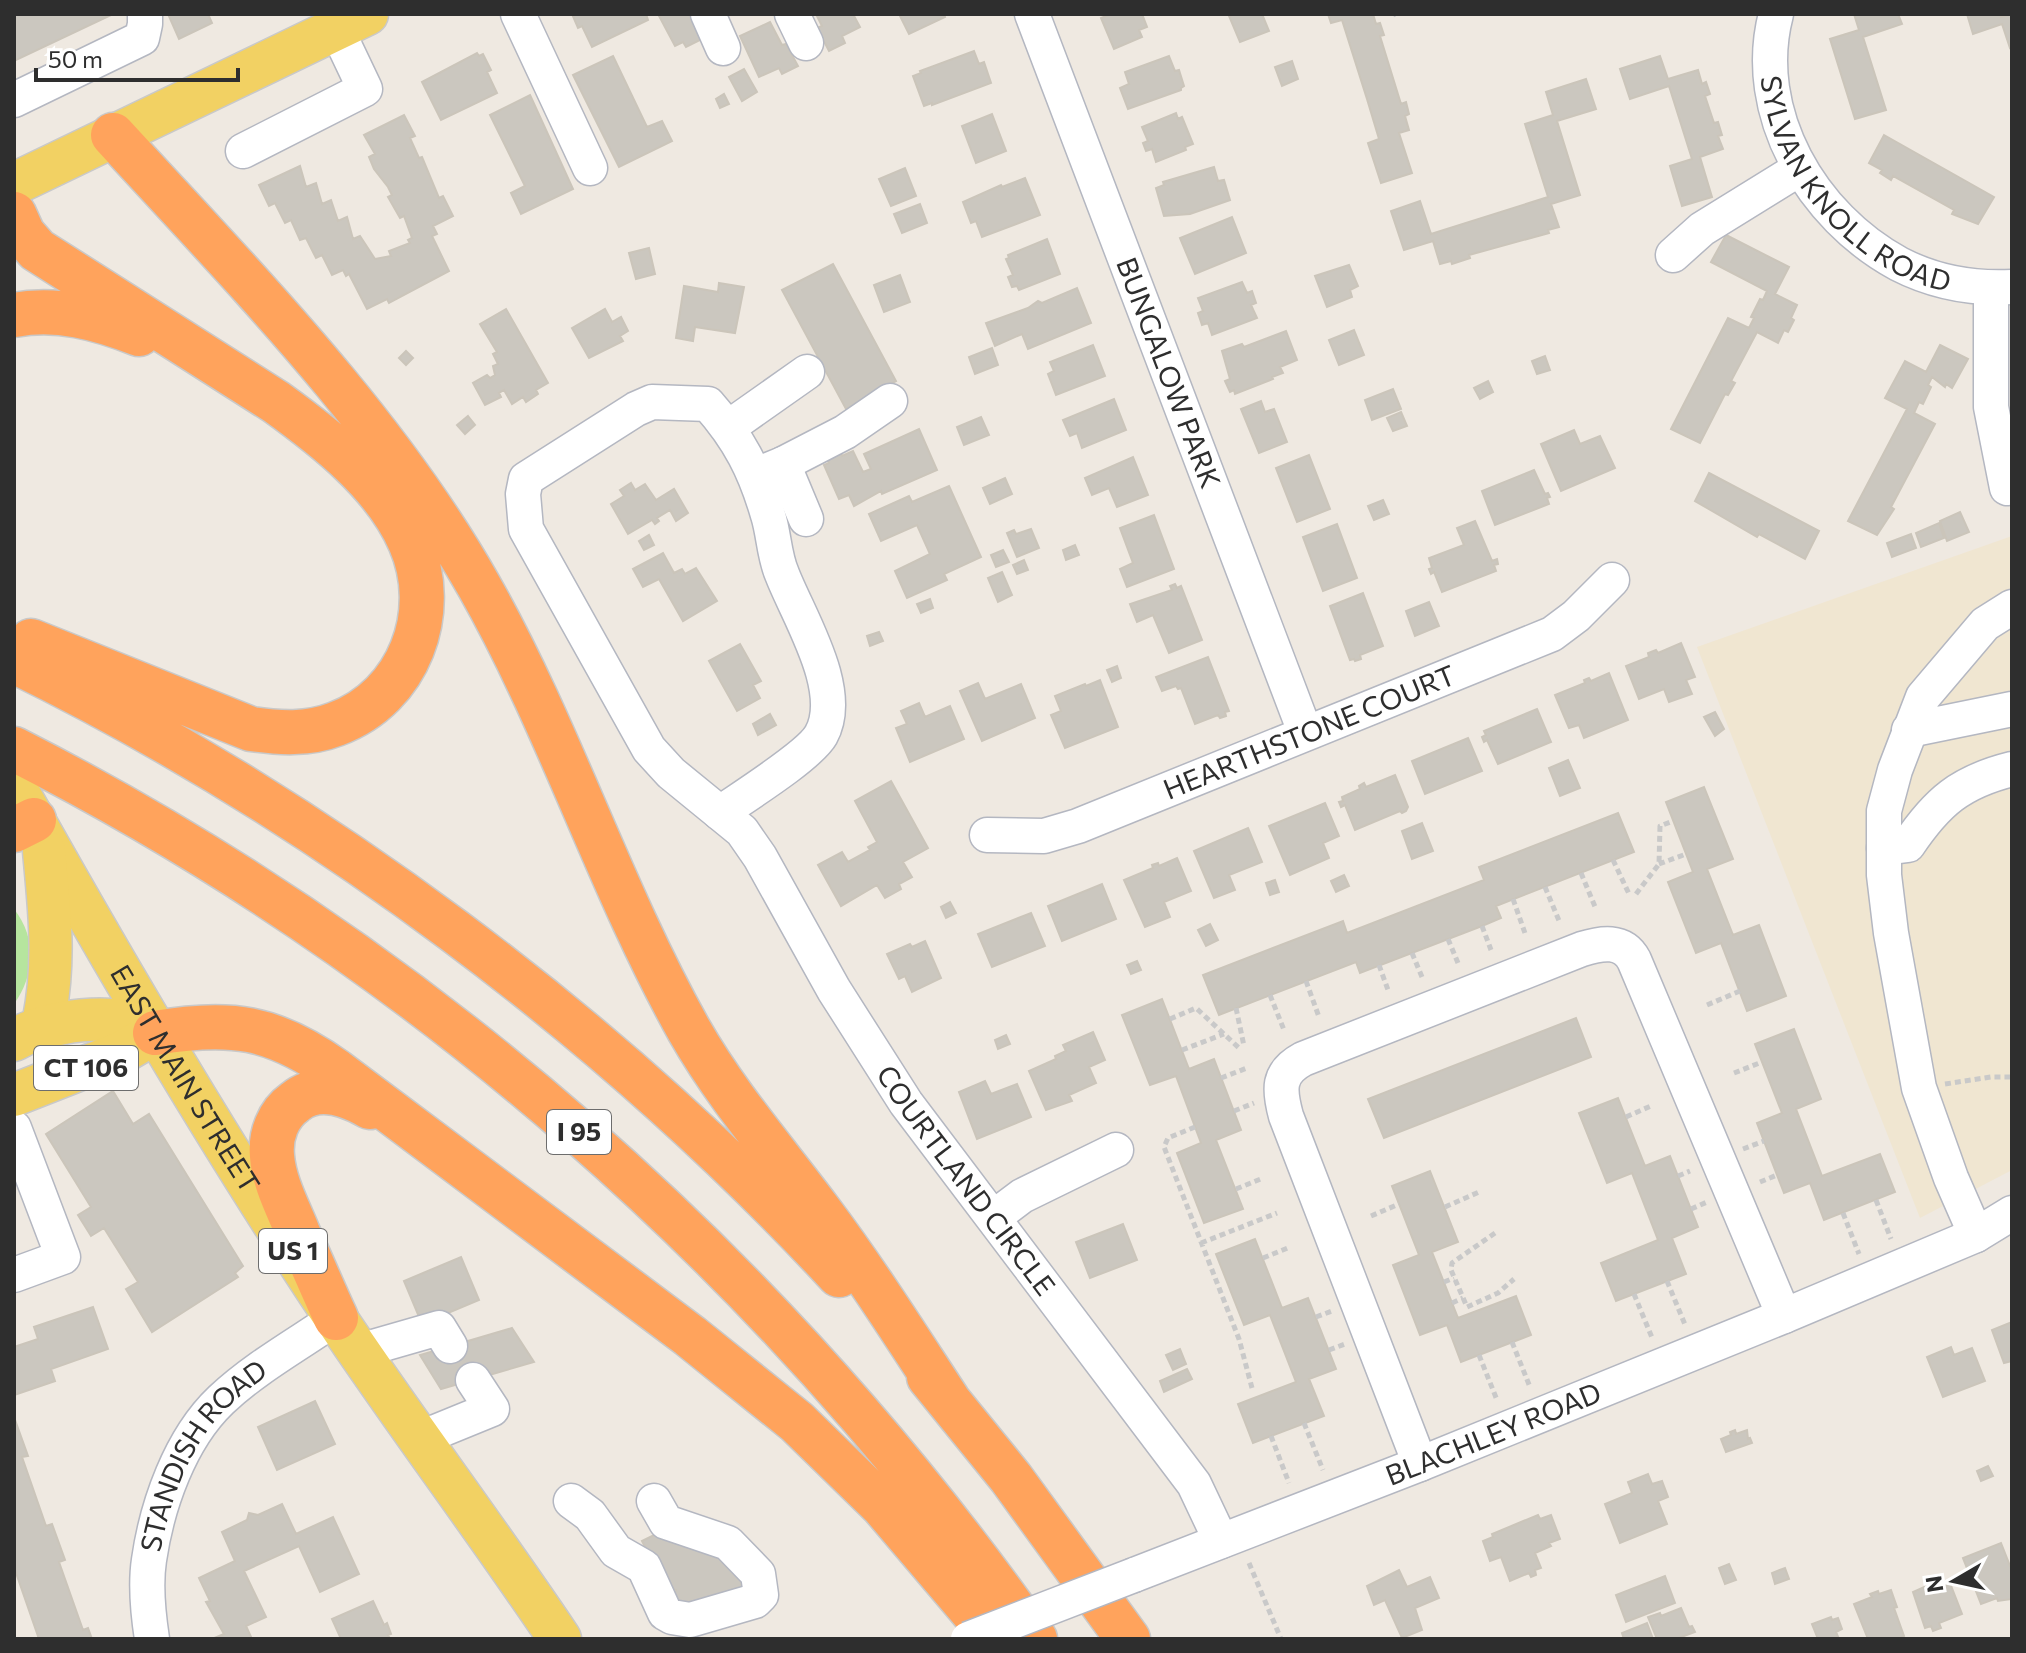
<svg xmlns="http://www.w3.org/2000/svg" width="2026" height="1653" font-family="Commissioner,sans-serif">
  <rect width="100%" height="100%" fill="#efe9e1"/>
  <path fill="#f0e6d1" d="M2012,536v634l-92,48 -223,-571z"/>
  <path fill="#b6e59e" d="M14,909c23,29 21,66 0,95z"/>
  <path fill="#cbc7bf" stroke="#cbc5ba" stroke-width="2" d="M14,14h99l-99,47z
    M168,14h40l4,9 -33,16z
    M572,14h74l2,6 -56,27 -10,-21 -4,2z
    M658,14h39l7,24 -18,9 -3,-5 -8,4z
    M816,14h37l7,13 -18,9 3,7 -16,8 -12,-23 5,-2z
    M899,14h45l1,3 -36,17z
    M1111,14h31l5,13 -8,3 3,7 -28,12 -13,-31z
    M1236,14h26l7,17 -29,11 -11,-26z
    M1328,14h45l3,10 4,-1 4,12 -4,1 21,68 5,-2 3,12 -4,2 4,14 -10,3 13,40 -31,10 -13,-40 11,-4 -12,-40 -25,-79 -11,3z
    M1854,14h44l4,10 -39,13 23,73 -31,9 -25,-80 29,-9z
    M1967,14h33l1,3 11,-3v33l-2,1 -8,-24 -29,10z
    M770,22l12,23 4,-1 12,22 -16,8 -3,-6 -20,9 -19,-41z
    M974,51l5,13 5,-2 7,21 -59,22v-2l-8,3 -11,-30 8,-3 -1,-2z
    M477,53l2,3 4,-2 8,16 -4,2 10,21 -56,27 -19,-38z
    M613,56l34,71 15,-6 10,20 -53,26 -46,-92z
    M1169,56l6,15 4,-1 5,16 -3,2v2l-53,19 -8,-21 9,-4 -4,-12z
    M1660,56l8,23 30,-9 4,14 4,-2 4,12 -5,2 9,27 4,-1 4,13 -4,1 5,13 -23,8 12,40 -30,9 -12,-40 22,-7 -23,-73 -39,13 -10,-30z
    M1292,61l6,18 -16,7 -7,-19z
    M744,69l13,23 -15,9 -13,-24z
    M1586,79l10,30 -39,12 23,74 -29,9 8,23 -11,3 1,3 -80,22 1,3 -18,6 -1,-3 -11,3 -7,-23 -29,9 -13,-39 29,-10 11,33 117,-37 -23,-73 28,-9 -7,-23z
    M724,94l5,10 -9,4 -4,-9z
    M530,95l43,94 -52,25 -10,-21 14,-7 -35,-71z
    M1176,113l2,6 4,-2 11,27 -8,3 1,3 -30,12 -4,-13 -6,2 -3,-8 5,-2 -6,-14z
    M992,114l14,37 -30,12 -14,-37z
    M404,115l11,21 -5,2 9,20 3,-1 17,41 4,-2 10,20 -20,10 4,8 -5,2 17,35 -60,32 -2,-4 -20,10 -18,-35 -3,2 -3,-6 -11,5 -10,-20 -6,3 -10,-20 -6,2 -9,-20 -6,3 -10,-20 -6,3 -10,-21 41,-19 6,21 10,-4 6,21 9,-4 7,21 9,-4 6,22 7,-3 15,23 16,-3 -2,-5 21,-8 -2,-3 4,-2 -8,-22 -4,2 -12,-21 4,-2 -4,-8 -14,-18 -5,-12 6,-3 -11,-19z
    M1884,135l110,62 -16,27 -26,-10 2,-4 -61,-34 -2,4 -11,-7 2,-3 -13,-7z
    M1214,167l4,14 6,-1 6,20 -40,14 -26,2 -8,-28 8,-3 -1,-3z
    M905,168l11,28 -25,10 -12,-27z
    M1025,178l15,37 -58,22 -6,-16 -5,2 -8,-21 38,-17 1,2z
    M920,204l7,19 -25,10 -8,-19z
    M1232,217l14,36 -51,21 -15,-36z
    M1726,235l63,32 -14,27 22,11 -6,13 3,2 -6,12 -4,-2 -6,13 -21,-11 -26,49 4,2 -7,12 -3,-1 -25,49 -29,-14 57,-111 21,10 5,-10 -3,-1 9,-18 3,1 4,-9 -56,-29z
    M1047,239l13,35 -41,16 -2,-4 -5,1 -4,-10 5,-2 -7,-16 3,-1 -1,-3z
    M649,248l6,26 -19,5 -7,-26z
    M833,264l63,117 -50,28 -64,-119z
    M1349,265l9,21 -8,4 2,7 -25,10 -12,-31z
    M900,275l10,27 -26,10 -10,-27z
    M1242,282l5,11 5,-2 4,12 -5,2 6,13 -45,17 -4,-12 -6,2 -4,-12 5,-2 -5,-13z
    M719,283l25,4 -9,46 -40,-6 -2,14 -17,-3 8,-52 34,6z
    M1077,288l14,35 -63,26 -6,-15 -27,12 -9,-23 42,-15 10,-7 4,2z
    M506,309l42,74 -12,7 2,4 -12,8 -3,-5 -11,7 -8,-14 -5,3 2,4 -16,8 -12,-22 14,-8 3,3 5,-3 -2,-9 5,-2 -5,-10 4,-2 -17,-28z
    M605,309l7,13 9,-5 7,14 -8,5 3,5 -34,17 -17,-30z
    M1354,330l10,25 -25,10 -10,-25z
    M1286,331l11,29 -17,7 3,6 -11,4 1,2 -38,15 -1,-4 -4,2 -5,-11 5,-2 -8,-28 20,-7 2,3z
    M1093,345l12,31 -49,19 -8,-21 6,-3 -4,-9z
    M1940,345l28,14 -16,29 -6,-4 -1,3 -13,-10 -4,8 3,2 -8,17 -4,-2 -5,11 21,11 -44,83 3,2 -17,26 -29,-14 59,-112 -22,-11 20,-37 21,11z
    M992,348l6,17 -23,9 -6,-17z
    M406,351l7,7 -7,7 -7,-7z
    M1545,356l5,14 -13,4 -5,-13z
    M1488,381l5,11 -13,7 -6,-11z
    M1393,389l8,20 -29,11 -7,-20z
    M1114,399l12,31 -44,18 -5,-15 -7,3 -7,-16z
    M1261,401l4,11 9,-3 13,33 -28,11 -18,-44z
    M1401,412l6,14 -14,5 -6,-13z
    M468,416l7,9 -10,9 -8,-9z
    M981,417l8,18 -25,10 -7,-18z
    M919,429l18,41 -55,24 -1,-3 -27,15 -5,-11 -10,4 -15,-34 5,-2 -5,-11 14,-6 4,10 11,-5 10,21 8,-3 -7,-15z
    M1574,430l6,14 20,-8 15,32 -54,23 -20,-47z
    M1309,455l21,54 -33,13 -21,-54z
    M1133,457l15,38 -31,12 -8,-19 -17,7 -7,-17z
    M1534,470l11,24 3,-1 2,4 -3,1 2,6 -54,21 -13,-34z
    M1709,473l110,58 -14,28 -46,-25 -2,3 -62,-36z
    M1005,478l7,16 -22,10 -7,-16z
    M631,483l4,7 10,-6 11,16 18,-11 14,24 -12,8 -6,-11 -13,8 2,3 -4,3 -3,-4 -24,14 -17,-30 13,-8 -4,-6z
    M949,486l32,71 -37,17 3,6 -40,18 -12,-27 35,-17 -13,-29 -36,16 -12,-27 40,-18 3,6z
    M1383,500l6,14 -15,6 -6,-14z
    M1960,512l9,20 -22,9 -7,-20z
    M1154,515l20,54 -47,18 -7,-18 13,-6 -13,-35z
    M1475,521l17,40 5,-2 1,5 -4,1 2,6 -54,21 -8,-20 -3,2 -2,-5 3,-1 -3,-10 35,-13 -7,-17z
    M1939,523l5,15 -23,9 -5,-14z
    M1337,524l20,54 -34,13 -20,-54z
    M1031,529l8,19 -22,9 -10,-24 7,-3 2,4z
    M1911,534l5,14 -24,9 -5,-14z
    M649,535l5,10 -10,5 -5,-9z
    M1075,545l4,10 -13,5 -3,-10z
    M1003,550l6,12 -13,5 -5,-12z
    M663,553l11,20 8,-4 3,5 11,-6 21,33 -34,20 -24,-42 -16,8 -10,-18z
    M1024,560l4,10 -11,4 -4,-9z
    M1002,572l10,23 -14,7 -10,-24z
    M1175,584l2,4 4,-2 21,54 -33,13 -16,-38 -16,7 -7,-18 42,-14 -2,-4z
    M1363,593l20,53 -23,9 1,4 -6,2 -1,-2 -4,1 -20,-54z
    M930,599l3,9 -12,5 -4,-9z
    M1429,602l10,24 -24,10 -9,-25z
    M879,632l4,9 -13,5 -3,-10z
    M1681,643l14,34 -9,3 6,14 -23,8 -5,-13 -25,10 -13,-33 23,-9 -1,-4 8,-3 2,3z
    M740,644l21,37 -8,4 7,13 -23,13 -28,-50z
    M1208,657l21,54 -4,1 1,4 -6,2 -2,-3 -23,9 -14,-36 -3,1 -2,-3 -14,5 -6,-14z
    M1117,666l4,12 -9,4 -5,-12z
    M1609,673l19,47 -44,18 -5,-13 -10,3 -14,-33 30,-12 -1,-3 5,-2 2,3z
    M1100,680l18,47 -53,21 -14,-33 10,-4 -6,-15 30,-12 1,2z
    M978,683l7,16 36,-15 14,34 -53,23 -22,-50z
    M919,703l6,14 25,-11 14,33 -54,23 -14,-34 11,-4 -6,-13z
    M1537,709l14,33 -53,22 -11,-24 -3,2 -2,-5 4,-2 -2,-4z
    M1715,712l9,17 -9,7 -11,-19z
    M770,714l6,11 -18,10 -5,-11z
    M1468,738l14,33 -57,23 -13,-33z
    M1568,760l12,28 -20,8 -11,-28z
    M1395,775l13,32 -2,4 -4,2 -2,-2 -45,19 -10,-25 -4,2 -2,-5 4,-1 -1,-4 18,-8 -1,-3 5,-3 2,4z
    M891,781l37,67 -25,14 9,15 -13,7 2,5 -16,9 -8,-13 -36,21 -23,-41 24,-13 6,10 22,-12 -2,-3 9,-5 -22,-41z
    M1704,787l29,72 -26,10 26,66 26,-10 27,71 -39,15 -26,-68 -25,10 -28,-71 25,-10 -27,-70z
    M1325,803l14,33 -16,7 6,15 -39,17 -21,-49z
    M1618,813l16,39 -138,54 5,12 -19,8 -122,47 -4,-11 -137,53 -16,-40 140,-54 4,12 137,-53 -5,-13z
    M1422,823l11,28 -21,8 -10,-28z
    M1248,828l14,34 -33,13 6,15 -21,8 -20,-47z
    M1177,858l14,33 -27,11 6,15 -25,10 -21,-47 29,-12 -1,-3 6,-2 1,3z
    M1344,875l5,11 -13,6 -5,-11z
    M1275,880l4,12 -9,3 -4,-12z
    M1102,884l14,35 -54,22 -14,-35z
    M950,902l6,11 -10,5 -5,-11z
    M1031,913l14,33 -53,21 -14,-33z
    M1210,924l8,16 -12,6 -8,-16z
    M925,941l16,37 -29,14 -7,-16 -6,3 -12,-25 23,-10 2,3z
    M1137,961l4,9 -10,4 -4,-9z
    M1162,999l27,70 25,-10 27,71 -25,10 27,69 -39,14 -27,-70 24,-10 -25,-67 -26,9 -28,-70z
    M1576,1018l15,39 -207,81 -16,-39z
    M1794,1029l27,70 -25,10 26,67 58,-22 15,38 -71,28 -14,-37 -26,10 -27,-70 25,-10 -27,-69z
    M1093,1032l12,28 -16,7 7,16 -27,12 3,6 -26,9 -17,-39 27,-12 -1,-3 11,-5 -3,-6z
    M1006,1035l4,9 -12,5 -3,-9z
    M985,1081l6,13 26,-10 14,33 -54,22 -18,-47z
    M113,1091l20,33 16,-10 94,152 -8,7 3,4 -86,55 -26,-43 12,-7 -34,-54 -13,8 -13,-21 13,-8 -45,-73z
    M1618,1098l27,68 25,-10 28,71 -26,11 14,36 -70,27 -15,-38 57,-23 -26,-67 -25,10 -28,-70z
    M1430,1171l28,71 -26,10 26,66 58,-22 15,39 -70,27 -14,-37 -27,10 -27,-70 26,-10 -27,-69z
    M1123,1224l14,36 -47,18 -14,-36z
    M1255,1239l27,69 26,-10 28,71 -27,10 15,37 -71,27 -15,-39 58,-22 -26,-67 -26,10 -28,-71z
    M461,1257l18,43 -57,24 -18,-43z
    M93,1307l15,42 -57,20 4,12 -41,14v-48l24,-8 -4,-12z
    M2012,1322v39l-8,2 -12,-33z
    M512,1328l22,34 -93,27 -21,-34z
    M1951,1347l3,8 18,-7 13,33 -42,16 -16,-40z
    M1180,1349l6,15 -13,6 -7,-15z
    M1187,1369l5,10 -28,13 -4,-11z
    M315,1401l20,43 -58,26 -19,-43z
    M14,1417l14,39 -6,1 24,69 6,-2 13,36 -6,2 24,68 5,-2 4,11h-53l-25,-72z
    M1735,1430l1,4 11,-4 1,9 2,-1 2,5 -26,9 -5,-13 10,-4 -1,-3z
    M1988,1466l5,10 -12,5 -4,-10z
    M1648,1474l4,10 10,-3 6,16 -10,4 9,23 -47,19 -15,-39 27,-11 -4,-11z
    M282,1504l14,30 37,-17 26,57 -39,18 -21,-46 -55,25 22,46 -20,9 6,13h-40l12,-5 -18,-32 4,-1 -11,-23 36,-17 -13,-29 25,-12 2,-7 9,2z
    M1538,1515l2,4 11,-4 9,24 -11,4 2,3 -16,7 6,15 -6,2 1,5 -5,2 -2,-4 -19,8 -9,-24 -11,4 -7,-20 10,-4 -1,-3z
    M662,1531l85,35 -6,32 -21,-5 -4,11 -45,-2 5,-12 -12,-5 -22,-44z
    M2001,1543l11,28v28l-14,2 -1,-3 -16,6 -18,-46z
    M1729,1564l7,16 -11,4 -6,-16z
    M1785,1568l4,11 -14,5 -3,-11z
    M1399,1570l8,17 23,-10 9,21 -24,10 7,22 -20,8 -17,-38 -11,5 -7,-19z
    M1665,1576l10,27 -49,19 -10,-27z
    M1950,1583l12,31 -23,9 2,5 -8,3 -2,-5 -6,2 -12,-36 11,-5 2,6z
    M1891,1590l6,17 -3,1 10,28 -6,3h-30l-14,-35 18,-7 -2,-3 8,-3 1,3z
    M373,1601l11,24 3,-2 4,11 -3,1 2,4h-49l-9,-20z
    M1681,1608l8,19 3,-1 3,6 -19,7h-19l-9,-22 12,-4 1,3z
    M1831,1617l1,3 6,-2 4,11 -6,3 3,7h-21l-6,-15z
    M1647,1623l6,16h-29l-2,-6z"/>
  <g fill="none" stroke-linecap="round" stroke-linejoin="round">
    <defs>
      <g id="minor">
        <path d="M518,14l72,154"/>
        <path d="M708,14l15,34"/>
        <path d="M792,14l14,29"/>
        <path id="s1" d="M1032,14l273,718"/>
        <path id="s2" d="M1776,14c-26,99 36,203 123,250 35,18 75,25 113,23"/>
        <path d="M14,100l128,-62 3,-14v-10"/>
        <path d="M243,151l122,-62 -29,-61"/>
        <path d="M1673,255l29,-26 97,-60"/>
        <path d="M1991,288v119l16,81"/>
        <path d="M652,402l56,2c31,35 47,66 60,111 6,19 6,41 14,59 16,42 64,116 39,161 -12,21 -78,62 -101,78l-49,-40 -22,-24 -123,-220 -3,-35 3,-15 110,-70z"/>
        <path d="M729,427l78,-55"/>
        <path d="M783,464l62,-32 45,-31"/>
        <path d="M761,473l22,-9 23,55"/>
        <path d="M1909,730l103,-21"/>
        <path id="s3" d="M720,813l22,18 18,26 74,133 72,113 288,381 27,57"/>
        <path id="s4" d="M987,835l57,1 34,-10 474,-192 24,-18 36,-36"/>
        <path d="M1884,848l24,-3c29,-43 52,-63 104,-76"/>
        <path d="M14,1128l49,129 -49,18"/>
        <path d="M994,1217l28,-21 94,-46"/>
        <path d="M1976,1235l-25,-57 -32,-90 -28,-155 -7,-58v-64l11,-41 28,-73 62,-73 27,-17"/>
        <path d="M359,1351l80,-23 11,18"/>
        <path d="M421,1438l71,-29 -19,-29"/>
        <path d="M1420,1464l-134,-348c-7,-26 -9,-43 17,-57l279,-110c19,-6 41,-10 52,11l150,356"/>
        <path d="M571,1501l19,14 26,36 28,16 21,46 7,4 18,3 65,-19 6,-6 -3,-21 -30,-31 -62,-21 -12,-21"/>
        <path id="s5" d="M1134,1575l286,-111 364,-148 192,-81 36,-22"/>
        <path id="s6" d="M152,1639c-4,-26 -7,-53 -3,-79 8,-55 31,-121 72,-160 34,-32 77,-56 115,-82"/>
      </g>
      <g id="major">
        <path d="M14,184l353,-170"/>
        <path id="s7" d="M14,785c101,181 206,360 321,532 73,109 152,213 225,322"/>
        <path d="M42,1029c14,-64 8,-114 2,-178"/>
        <path d="M14,1040c27,-16 68,-22 98,-20 15,0 29,7 43,13"/>
        <path d="M14,1095l107,-42 34,-20"/>
      </g>
      <path id="highway" d="M113,135c129,141 272,285 366,451 81,143 130,301 210,444 37,65 85,120 130,180 46,61 87,126 129,190
        M14,214l9,20 14,16 239,152c50,36 109,82 134,140 31,70 -1,155 -74,182 -28,11 -57,9 -85,5l-220,-88
        M14,315c44,-8 84,3 125,19
        M14,661c303,148 596,367 825,614
        M14,749c407,207 758,517 1021,890
        M14,830l20,-10
        M155,1033c75,-13 118,-7 181,38l354,265 107,86 86,84 113,133
        M336,1318c-13,-28 -25,-57 -38,-85 -10,-25 -24,-50 -26,-77 -2,-21 6,-42 23,-54 23,-19 52,-8 75,5
        M929,1377l82,101 117,161"/>
    </defs>
    <use href="#minor" stroke="#b4b7c1" stroke-width="37"/>
    <use href="#major" stroke="#c9c9c9" stroke-width="45"/>
    <use href="#highway" stroke="#c9c9c9" stroke-width="47"/>
    <path stroke="#c9c9c9" stroke-width="5" stroke-dasharray="6 4" stroke-linecap="butt" d="M1393,15l2,-1
      M1613,860l17,36
      M1659,864l27,-10
      M1581,873l15,36
      M1545,887l15,36
      M1636,894l23,-30 1,-38 13,-5
      M1513,899l13,37
      M1482,926l9,24
      M1448,939l10,24
      M1412,953l10,24
      M1379,965l9,25
      M1306,981l13,36
      M1270,995l14,35
      M1707,1005l33,-14
      M1236,1008l8,38
      M1170,1019l26,-11 43,40
      M1182,1050l42,-16
      M1734,1073l28,-11
      M1221,1078l26,-10
      M1945,1084l46,-7h21
      M1234,1111l20,-8
      M1626,1117l27,-12
      M1195,1127l-27,11 -4,9 75,192 13,49
      M1743,1149l21,-8
      M1678,1176l12,-5
      M1760,1182l17,-7
      M1236,1189l27,-11
      M1876,1200l15,39
      M1445,1207l34,-15
      M1691,1209l16,-7
      M1843,1213l16,41
      M1371,1216l28,-12
      M1495,1233l-43,30 -1,7 16,37 31,-14 16,-14
      M1201,1243l76,-30
      M1263,1258l27,-11
      M1667,1281l19,46
      M1444,1282l10,-4
      M1634,1294l19,46
      M1452,1303l11,-5
      M1316,1317l16,-6
      M1512,1342l18,45
      M1329,1350l16,-6
      M1479,1355l18,45
      M1304,1423l19,47
      M1271,1436l18,47
      M1249,1563l32,76"/>
    <use href="#minor" stroke="#fff" stroke-width="34"/>
    <use href="#major" stroke="#f2d163" stroke-width="42"/>
    <use href="#highway" stroke="#ffa35c" stroke-width="44"/>
    <defs>
      <path id="minor-bridge" d="M968,1639l166,-64"/>
    </defs>
    <use href="#minor-bridge" stroke="#b4b7c1" stroke-width="37" stroke-linecap="butt"/>
    <use href="#minor-bridge" stroke="#fff" stroke-width="34"/>
  </g>
  <g text-anchor="middle" stroke-width="6" stroke-linejoin="round" paint-order="stroke">
    <g fill="#fff" stroke="#6d6d6d" stroke-width="2">
      <rect x="34" y="1046" width="104" height="44" rx="6"/>
      <rect x="547" y="1110" width="64" height="44" rx="6"/>
      <rect x="259" y="1229" width="68" height="44" rx="6"/>
    </g>
    <g font-size="26" font-weight="bold" fill="#2e2e2e">
      <text x="86" y="1077">CT 106</text>
      <text x="579" y="1141">I 95</text>
      <text x="293" y="1260">US 1</text>
    </g>
    <g font-size="28" fill="#2e2e2e" stroke="#fff">
      <text dy="10" stroke="none"><textPath href="#s2" startOffset="208">SYLVAN KNOLL ROAD</textPath></text>
      <text dy="10" stroke="none"><textPath href="#s1" startOffset="384">BUNGALOW PARK</textPath></text>
      <text dy="10" stroke="none"><textPath href="#s4" startOffset="342">HEARTHSTONE COURT</textPath></text>
      <text dy="10" stroke="none"><textPath href="#s7" startOffset="340">EAST MAIN STREET</textPath></text>
      <text dy="10" stroke="none"><textPath href="#s3" startOffset="444">COURTLAND CIRCLE</textPath></text>
      <text dy="10" stroke="none"><textPath href="#s5" startOffset="386">BLACHLEY ROAD</textPath></text>
      <text dy="10" stroke="none"><textPath href="#s6" startOffset="200">STANDISH ROAD</textPath></text>
    </g>
  </g>
  <rect width="2026" height="1653" fill="none" stroke="#2e2e2e" stroke-width="32"/>
  <g transform="translate(1954 1581) rotate(261)" stroke="#ffffff" stroke-width="6" paint-order="stroke">
  <path d="M0-6L14 30L0 20L-14 30Z" fill="#2e2e2e"/>
  <text y="-12" font-size="22" font-weight="bold" text-anchor="middle" fill="#2e2e2e">N</text>
  </g>
  <path d="M36 68v12h202v-12" fill="none" stroke="#2e2e2e" stroke-width="4"/>
  <text x="48" y="68" font-size="24" fill="#2e2e2e" stroke="#ffffff" stroke-width="6" paint-order="stroke">50 m</text>
</svg>
